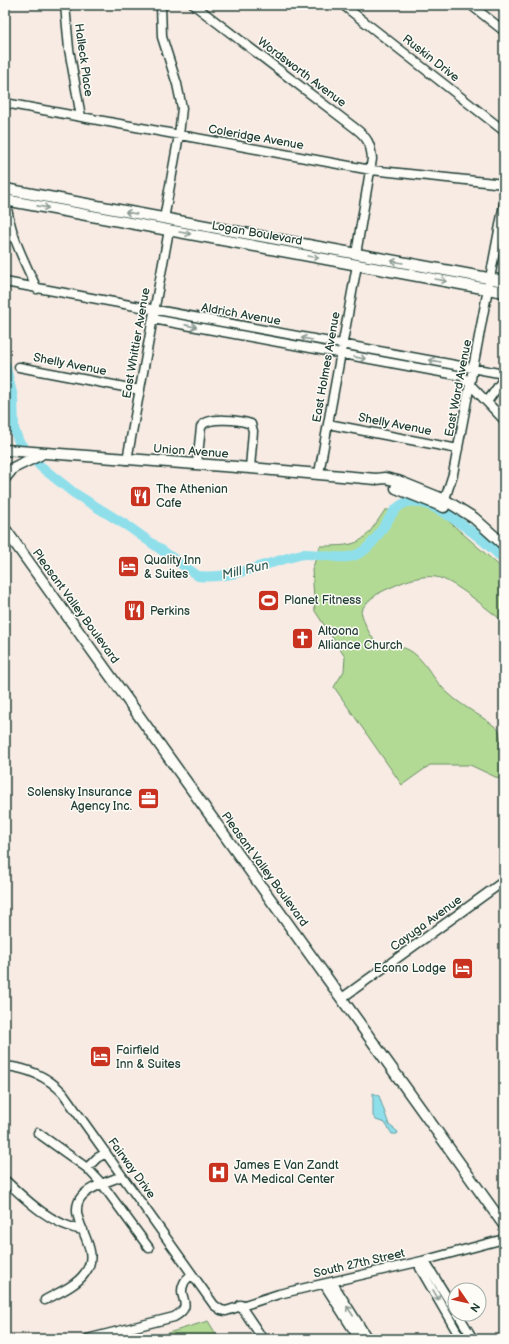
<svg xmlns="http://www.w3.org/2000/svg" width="509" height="1344" font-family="'Balsamiq Sans',sans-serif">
  <rect width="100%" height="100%" fill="#f7ebe4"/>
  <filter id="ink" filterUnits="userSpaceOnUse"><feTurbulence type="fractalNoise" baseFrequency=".025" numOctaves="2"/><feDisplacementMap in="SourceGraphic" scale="8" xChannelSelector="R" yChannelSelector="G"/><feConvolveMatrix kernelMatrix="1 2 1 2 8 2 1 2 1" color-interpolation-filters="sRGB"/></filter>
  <g filter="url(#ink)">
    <path fill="#b3da95" stroke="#698c64" d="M413,504l23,6 68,60v52c-16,-12 -50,-42 -68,-45 -14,-2 -29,3 -42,9 -14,6 -25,11 -33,25 4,15 9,26 20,37 39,-10 44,26 68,46 15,14 34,22 50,36l3,18 2,3v30l-34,-16h-40l-28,20 -68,-98 10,-16 1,-14 -30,-46 -3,-41 8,-24c42,0 42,-2 65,-36h15z
      M208,1321l11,18h-71z"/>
    <path fill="#8fdfeb" stroke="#629ea2" d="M373,1093l6,3 10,29 9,7 -1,2h-5l-7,-11 -9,-3 -3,-4z"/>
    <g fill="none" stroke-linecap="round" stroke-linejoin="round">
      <path stroke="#8fdfeb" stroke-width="10" d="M5,364l8,33 1,32 5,13 21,24 34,27 55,34 69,49c28,3 56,-8 83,-16 7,-2 16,-5 23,-6 17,-1 38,8 54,0 17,-8 26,-30 37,-44 3,-3 9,-7 13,-8 24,-6 80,41 96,58"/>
      <defs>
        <path id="minor" d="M65,5l4,44 12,68
          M161,5l1,32 15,47 5,24 -3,27 -15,84
          M194,5l161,123c12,9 16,16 17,31l-16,95
          M343,5l161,126
          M471,5l33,26
          M5,103l366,67 133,14
          M6,200c3,32 17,59 31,89
          M5,282l499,92
          M153,319l309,57 42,44
          M19,367l121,23
          M487,402l17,-24
          M328,424l130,25
          M127,460l42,-230
          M197,464l4,-37c6,-11 39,-7 50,-3l2,7 -3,37
          M319,473l38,-208
          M443,505l10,-31 51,-270
          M342,998l162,-117
          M5,1066c23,2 42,10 58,27l151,212 7,5 5,1 53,-17 143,-33 82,-22
          M38,1133l49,35 15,16 47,64
          M87,1168l10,-10 9,-5
          M5,1180c22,21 47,45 78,50
          M332,1282l36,57
          M324,1284l35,55
          M45,1300c13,-7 31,-14 40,-27 20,-26 -22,-55 -3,-77 9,-10 28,-15 40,-20
          M240,1305l23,34
          M455,1310l-28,-45 -5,-4 -2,7 41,71
          M458,1314l15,25
          M87,1339l87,-22c22,-13 2,-18 10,-34 1,-3 5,-6 8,-9"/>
        <path id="major" d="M5,189l499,92
          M5,200l499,92
          M5,450l245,18 126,11 9,-1 13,3 47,19 29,18 30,27
          M5,478l8,-10 27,-13
          M396,488l48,19
          M5,529l499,696"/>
      </defs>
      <use href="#minor" stroke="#1f3d34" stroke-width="11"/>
      <use href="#major" stroke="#1f3d34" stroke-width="13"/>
      <use href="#minor" stroke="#fdfcf7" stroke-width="8"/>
      <use href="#major" stroke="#fdfcf7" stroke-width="10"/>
    </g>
    <defs><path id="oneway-shaft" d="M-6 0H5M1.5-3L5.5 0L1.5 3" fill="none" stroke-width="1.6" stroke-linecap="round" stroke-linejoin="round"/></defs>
    <g stroke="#8e9c96">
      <use href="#oneway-shaft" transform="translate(43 207) rotate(11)"/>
      <use href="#oneway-shaft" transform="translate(131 213) rotate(-170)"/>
      <use href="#oneway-shaft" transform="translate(185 233) rotate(10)"/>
      <use href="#oneway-shaft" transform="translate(313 257) rotate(10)"/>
      <use href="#oneway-shaft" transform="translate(397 262) rotate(-170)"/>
      <use href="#oneway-shaft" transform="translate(441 280) rotate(10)"/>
      <use href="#oneway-shaft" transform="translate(191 326) rotate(11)"/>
      <use href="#oneway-shaft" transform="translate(307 339) rotate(-170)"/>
      <use href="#oneway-shaft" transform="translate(360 358) rotate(11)"/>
      <use href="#oneway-shaft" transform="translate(435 361) rotate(-170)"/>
      <use href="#oneway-shaft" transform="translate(436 1295) rotate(60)"/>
      <use href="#oneway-shaft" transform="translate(350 1311) rotate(-123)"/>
    </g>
  </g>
  <defs>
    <symbol id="restaurant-square" viewBox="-11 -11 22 22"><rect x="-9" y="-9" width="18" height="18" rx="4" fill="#c8321e" stroke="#fdfcf7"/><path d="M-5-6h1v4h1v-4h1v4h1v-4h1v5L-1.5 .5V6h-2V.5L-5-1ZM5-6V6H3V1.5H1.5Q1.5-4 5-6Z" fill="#fff"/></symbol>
    <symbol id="hotel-square" viewBox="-11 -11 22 22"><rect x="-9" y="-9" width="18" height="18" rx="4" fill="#c8321e" stroke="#fdfcf7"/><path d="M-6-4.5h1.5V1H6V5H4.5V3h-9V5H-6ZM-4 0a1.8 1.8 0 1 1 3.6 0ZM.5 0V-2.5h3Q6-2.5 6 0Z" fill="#fff"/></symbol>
    <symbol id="stadium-square" viewBox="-11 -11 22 22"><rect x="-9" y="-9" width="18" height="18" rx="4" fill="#c8321e" stroke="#fdfcf7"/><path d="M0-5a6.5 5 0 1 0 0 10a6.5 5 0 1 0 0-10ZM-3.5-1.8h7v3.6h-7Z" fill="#fff"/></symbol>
    <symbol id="church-square" viewBox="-11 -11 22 22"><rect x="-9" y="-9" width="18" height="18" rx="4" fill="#c8321e" stroke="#fdfcf7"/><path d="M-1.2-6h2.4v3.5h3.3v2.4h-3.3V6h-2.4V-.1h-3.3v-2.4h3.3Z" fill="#fff"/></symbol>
    <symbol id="office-square" viewBox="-11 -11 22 22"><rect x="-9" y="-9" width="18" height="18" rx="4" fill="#c8321e" stroke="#fdfcf7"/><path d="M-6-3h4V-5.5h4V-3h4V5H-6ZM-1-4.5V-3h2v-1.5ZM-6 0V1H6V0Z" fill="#fff"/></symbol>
    <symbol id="hospital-square" viewBox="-11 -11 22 22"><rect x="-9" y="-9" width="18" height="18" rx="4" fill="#c8321e" stroke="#fdfcf7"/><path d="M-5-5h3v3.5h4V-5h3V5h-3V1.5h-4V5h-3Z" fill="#fff"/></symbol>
  </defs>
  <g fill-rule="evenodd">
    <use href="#restaurant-square" x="128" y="484" width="25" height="25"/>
    <use href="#hotel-square" x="116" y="554" width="25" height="25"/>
    <use href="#stadium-square" x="256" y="588" width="25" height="25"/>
    <use href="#restaurant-square" x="122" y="598" width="25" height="25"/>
    <use href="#church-square" x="290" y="626" width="25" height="25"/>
    <use href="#office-square" x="136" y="786" width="25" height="25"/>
    <use href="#hotel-square" x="450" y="956" width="25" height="25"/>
    <use href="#hotel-square" x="88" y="1044" width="25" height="25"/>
    <use href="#hospital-square" x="206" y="1160" width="25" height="25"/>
  </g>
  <g text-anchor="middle" stroke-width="3" stroke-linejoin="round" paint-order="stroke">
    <g font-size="12" fill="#1f3d34" stroke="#fdfcf7">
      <text transform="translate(431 58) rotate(38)" y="4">Ruskin Drive</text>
      <text transform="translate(84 60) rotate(82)" y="4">Halleck Place</text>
      <text transform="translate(302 72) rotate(37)" y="4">Wordsworth Avenue</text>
      <text transform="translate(256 137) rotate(10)" y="4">Coleridge Avenue</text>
      <text transform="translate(257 233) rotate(10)" y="4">Logan Boulevard</text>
      <text transform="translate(241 314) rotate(10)" y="4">Aldrich Avenue</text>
      <text transform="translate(136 343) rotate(-80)" y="4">East Whittier Avenue</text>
      <text transform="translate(70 364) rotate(11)" y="4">Shelly Avenue</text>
      <text transform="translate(326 367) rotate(-80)" y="4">East Holmes Avenue</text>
      <text transform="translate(458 388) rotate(-79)" y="4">East Ward Avenue</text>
      <text transform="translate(395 424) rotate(11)" y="4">Shelly Avenue</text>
      <text transform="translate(191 451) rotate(4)" y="4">Union Avenue</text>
      <text transform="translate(76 606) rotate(54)" y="4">Pleasant Valley Boulevard</text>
      <text transform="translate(265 869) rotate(54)" y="4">Pleasant Valley Boulevard</text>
      <text transform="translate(426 923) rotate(-36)" y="4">Cayuga Avenue</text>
      <text transform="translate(132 1168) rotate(54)" y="4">Fairway Drive</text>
      <text transform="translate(359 1263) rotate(-13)" y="4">South 27th Street</text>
    </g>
    <g font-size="12" fill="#1f3d34" stroke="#fdfcf7" text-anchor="start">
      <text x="156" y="493">The Athenian<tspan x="156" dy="14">Cafe</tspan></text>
      <text x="144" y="564">Quality Inn<tspan x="144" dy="14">&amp; Suites</tspan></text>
      <text x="284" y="604">Planet Fitness</text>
      <text x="150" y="615">Perkins</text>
      <text x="318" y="635">Altoona<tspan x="318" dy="14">Alliance Church</tspan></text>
      <text x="132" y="796" text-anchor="end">Solensky Insurance<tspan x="132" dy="14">Agency Inc.</tspan></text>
      <text x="446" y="972" text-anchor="end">Econo Lodge</text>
      <text x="116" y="1054">Fairfield<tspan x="116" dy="14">Inn &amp; Suites</tspan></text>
      <text x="234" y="1169">James E Van Zandt<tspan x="234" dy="14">VA Medical Center</tspan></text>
    </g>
    <g font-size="13" font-style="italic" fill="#355d59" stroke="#fdfcf7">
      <text transform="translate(245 569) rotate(-13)" y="5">Mill Run</text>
    </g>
  </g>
  <rect width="509" height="1344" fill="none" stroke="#fdfcf7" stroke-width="20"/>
  <rect x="10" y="10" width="489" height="1324" fill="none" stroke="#1f3d34" stroke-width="1.5" filter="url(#ink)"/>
  <g transform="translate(467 1302) rotate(124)"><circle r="19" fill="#fdfcf7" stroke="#a4b0a9"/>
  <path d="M0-3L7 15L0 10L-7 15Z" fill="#c8321e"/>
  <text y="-6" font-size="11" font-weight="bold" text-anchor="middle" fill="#1f3d34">N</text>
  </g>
</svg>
